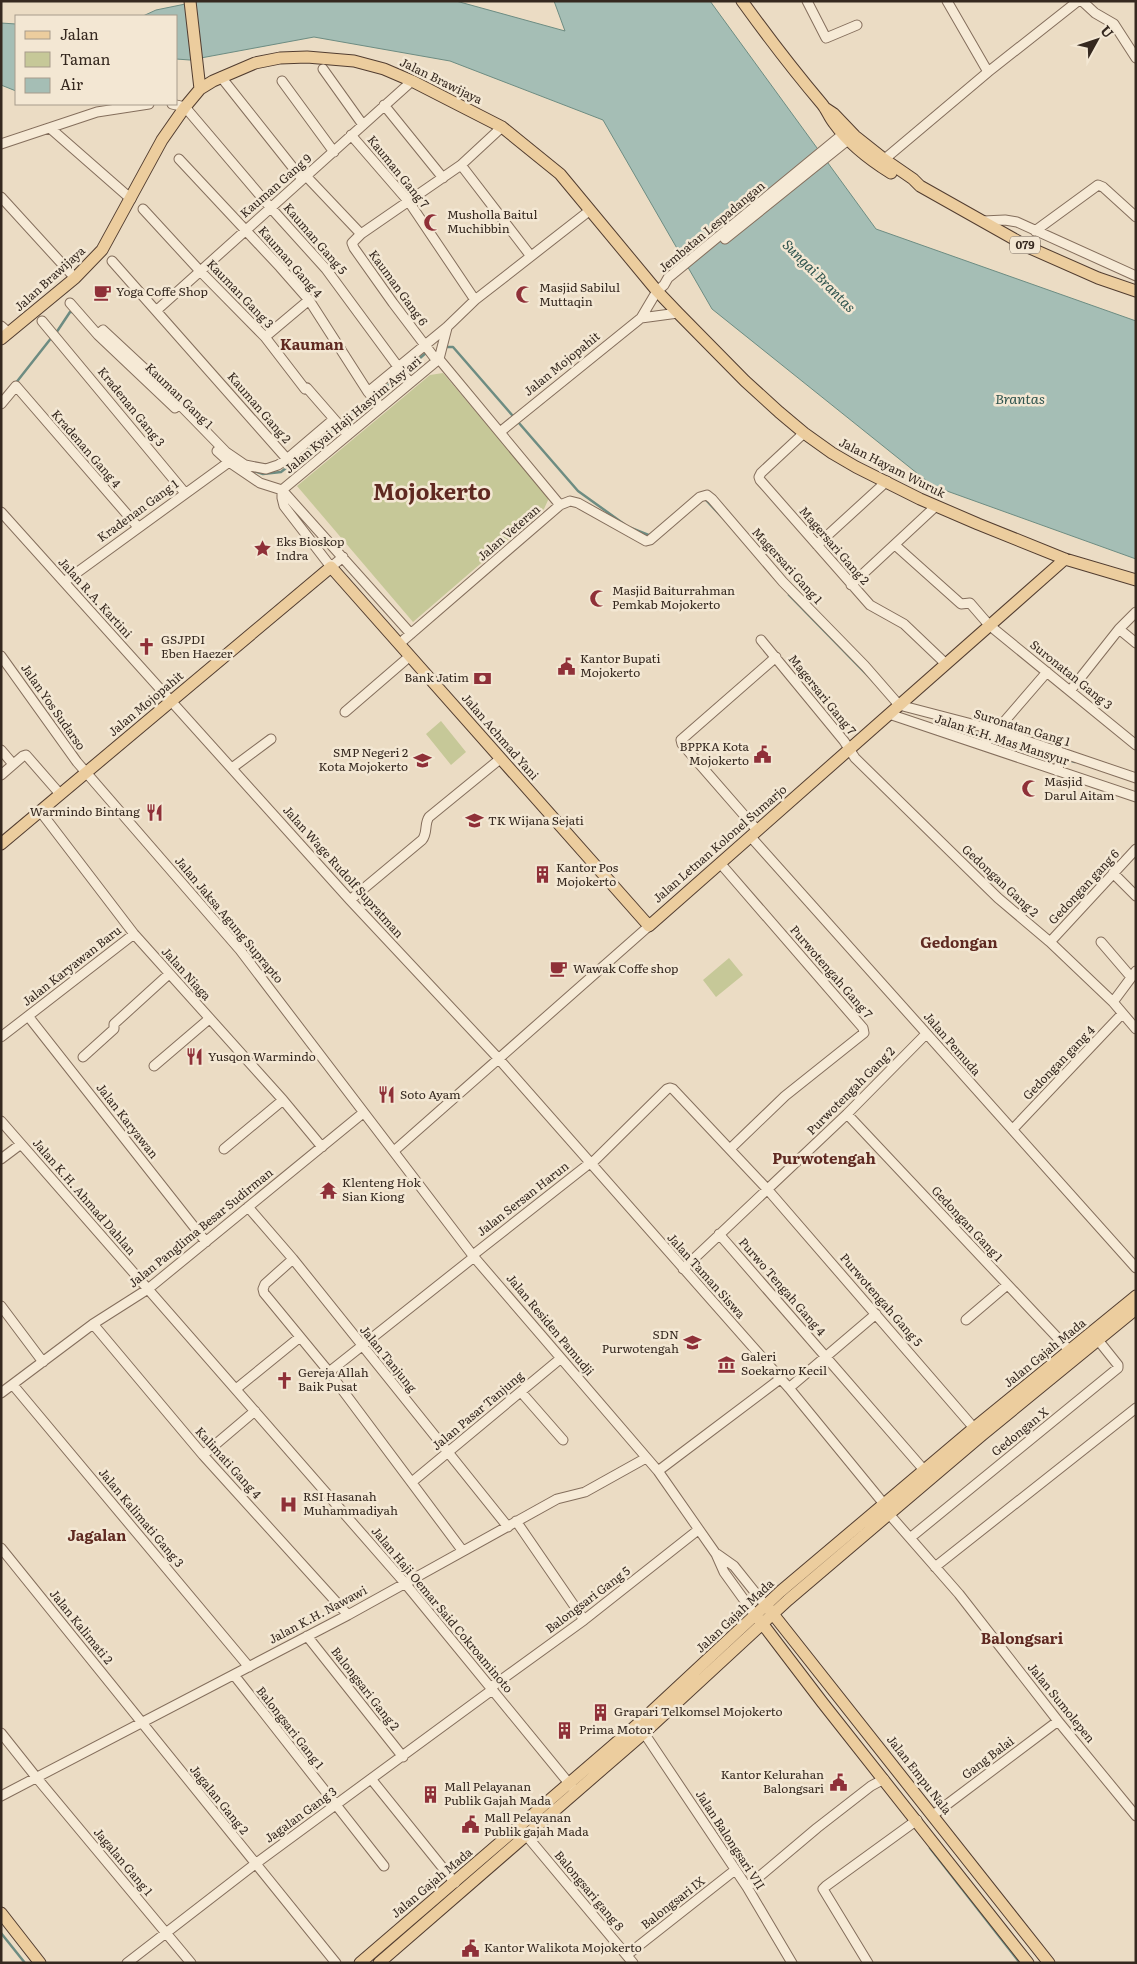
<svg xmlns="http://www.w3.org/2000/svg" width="1137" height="1964" font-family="Literata,serif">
  <rect width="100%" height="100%" fill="#ebdcc4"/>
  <path fill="#c6c898" d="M443,373l106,125 -5,11 -131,113 -116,-136 133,-111z
    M441,721l25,31 -15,13 -25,-31z
    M729,958l14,17 -27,22 -13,-17z"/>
  <path fill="#a5beb5" stroke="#6d8c82" d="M200,1h256l109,30 -11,-30h156l166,228 260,92v238l-203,-73 -221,-177 -109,-189 -153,-59 -136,-24 -124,23 -14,-1v-43h-33l13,-6z
    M1,23l15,1v67l-15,-6z"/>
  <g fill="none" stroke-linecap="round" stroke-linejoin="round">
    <path stroke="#6d8c82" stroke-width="2.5" d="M56,333l14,-21h4
      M446,347h7l125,144 46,33
      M405,371l22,-19
      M15,384l37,-47
      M341,423l59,-48
      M251,470l12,4 18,-2 56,-45
      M705,499l17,18
      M631,528l20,8
      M789,595l85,87
      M933,724l56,12
      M994,737l81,25
      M930,1848l90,115
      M1,1933l24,30"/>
    <defs>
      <path id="minor" d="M807,1l19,37 31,-13
        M947,1l41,71
        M1082,1l13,12 19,11 22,34
        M323,69l40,56
        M221,77l81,102
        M282,81l52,71
        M172,104l13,3 85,100 56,62 84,114
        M384,105l59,73
        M50,128l81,71
        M351,135l58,67 66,98
        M1,144l96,-32 52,-8
        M179,159l101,108 29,33 59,92 13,15
        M880,163l108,-91 90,-71
        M461,165l69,90
        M306,176l55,58
        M1,197l74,81
        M143,209l57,62 65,66 40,52 2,-1 41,47
        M983,221l22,-1 12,2 119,54
        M1035,231l63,-46 5,2 33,30
        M725,239l123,-99
        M112,261l175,198
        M70,303l28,32 77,73
        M157,310l255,-229
        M641,318l37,-5
        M42,321l143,172
        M1,326l8,7
        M98,335l5,-5 43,40 80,82 19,13 21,4 12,-4 9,-6 47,-40
        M265,337l44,-37
        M437,361l-44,-58 -39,-55 -2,-5 9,-9 100,-69 41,-38
        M368,392l79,-65 28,-27 114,-89
        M1,404l15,-18 122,141
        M500,432l141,-114 16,-27 7,-6 4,-7 175,-144
        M804,433l-43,40 -2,4 1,3 110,125 34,19 42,40
        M217,451l12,11 31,21 22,7
        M282,490l157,-131 8,-31
        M282,490l129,144
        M282,490v8l2,8 47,61 12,-10
        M560,505l10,-4 8,2 68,38 4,-1 50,-43 7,-2 5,4 71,83 82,84 34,39 96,25 141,48
        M1,512l349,388 148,158 291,330 95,116 5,10 70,80 99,127 78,95
        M817,545l70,-64
        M895,545l66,59 9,-1 19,22 147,120
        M64,582l165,-120
        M851,585l85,-79
        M1119,629l17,14
        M761,640l83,101 11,17 143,140 52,44 63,60 23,27
        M399,644l161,-139 -121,-146
        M1,656l76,106 163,188 234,307 184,214 58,83 8,18 31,43
        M1070,691l49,-62 17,-17
        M345,712l65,-56
        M889,714l247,83
        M984,745l63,-73
        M1,750l12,14
        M232,768l39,-29
        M1057,771l6,-18
        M1,775l22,-19 3,-1 34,39
        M40,811l94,123 149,166 39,47
        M757,830l-75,-86 -1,-4 95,-83
        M750,836l386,432
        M720,863l143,165 1,5 -79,63 -54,52
        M1113,873l23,23
        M350,900l72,-60c6,-7 2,-16 7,-23l71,-58
        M1050,942l86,-93
        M1101,942l30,35
        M1113,1002l23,-31
        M28,1016l178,226
        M1,1037l133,-103
        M83,1057l31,-28v-5l55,-50
        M154,1066l55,-47
        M847,1114l223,237
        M1,1121l403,461 168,205
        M1013,1129l109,-115
        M224,1149l59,-49
        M394,1151l255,-225
        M1,1159l20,-15
        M591,1164l76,-75 3,-1 3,1 95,101 206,238
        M248,1207l45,52 215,268
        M719,1234l205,236
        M473,1255l117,-92
        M293,1259l-28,25 -2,5 1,4 65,79 133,178
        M683,1269l164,-155 79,-80
        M1,1306l42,56
        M966,1320l41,-35
        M93,1324l110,131 145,160
        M329,1372l145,-115
        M13,1385l236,282
        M789,1388l87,-74
        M236,1389l64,-52
        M521,1392l42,48
        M1,1393l92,-69 55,-35 215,-176
        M203,1455l52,-44
        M658,1471l122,-92
        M412,1482l148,-123
        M516,1521l68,99
        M910,1538l208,-170v-3l-20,-25
        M1,1548l335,415
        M717,1554l17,12 32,40
        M935,1567l201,-159
        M307,1636l96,121
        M234,1675l150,191
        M490,1688l94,-68 114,-90
        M1,1733l35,44 155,186
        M644,1733l103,154 45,76
        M372,1780l83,103
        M1,1796l347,-181 209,-116 28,-7 61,-34
        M933,1815l125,-94
        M526,1835l107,128
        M747,1887l70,-59 54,-42 13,-7
        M627,1955l108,-85
        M127,1963l128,-99 237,-174
        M868,1963l-45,-74 3,-3 91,-66"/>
      <path id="major" d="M190,1l10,88
        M742,1c26,36 52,70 80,103 5,6 7,13 12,19 15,21 36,37 57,50
        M825,108l9,6 21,22 29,23 29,20 7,7 110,62 68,30 38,13
        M1,339l74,-61 27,-28 60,-110 23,-33 15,-18 13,-8 42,-18 25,-5 27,-1 47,4 30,8 28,12 90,46 58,47 97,117 21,22 67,68 34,31 25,21 28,20 24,14 64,32 58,25 87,35 71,21
        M1,844l330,-277 318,359 416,-367
        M769,1609l280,354
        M758,1618l64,84 206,261
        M1,1913l39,50
        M360,1963l278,-239 143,-133 193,-163 162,-132
        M379,1963l265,-230 144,-133 194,-165 154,-126"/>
    </defs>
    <use href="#minor" stroke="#846e5c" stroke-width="11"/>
    <use href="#major" stroke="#523d30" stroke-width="13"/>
    <use href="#minor" stroke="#f6ead6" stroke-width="9"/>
    <use href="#major" stroke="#eccd9e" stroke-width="11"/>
  </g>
  <defs>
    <symbol id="mosque-bare" viewBox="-9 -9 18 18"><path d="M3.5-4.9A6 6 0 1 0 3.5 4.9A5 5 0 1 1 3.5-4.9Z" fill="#8f3038" stroke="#f3e7d3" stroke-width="2.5" paint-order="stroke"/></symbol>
    <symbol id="cafe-bare" viewBox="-9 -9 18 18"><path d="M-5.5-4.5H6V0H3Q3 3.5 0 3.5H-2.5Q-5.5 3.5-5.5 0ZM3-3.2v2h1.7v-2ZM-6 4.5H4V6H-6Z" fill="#8f3038" stroke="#f3e7d3" stroke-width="2.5" paint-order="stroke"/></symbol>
    <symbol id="sight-bare" viewBox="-9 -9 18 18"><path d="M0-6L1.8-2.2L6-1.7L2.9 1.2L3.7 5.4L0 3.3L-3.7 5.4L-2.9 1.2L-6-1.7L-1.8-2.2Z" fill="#8f3038" stroke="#f3e7d3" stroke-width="2.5" paint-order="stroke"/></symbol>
    <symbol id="church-bare" viewBox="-9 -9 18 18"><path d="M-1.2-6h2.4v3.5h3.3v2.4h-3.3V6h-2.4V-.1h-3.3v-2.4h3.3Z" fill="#8f3038" stroke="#f3e7d3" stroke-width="2.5" paint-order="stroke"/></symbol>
    <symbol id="civic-bare" viewBox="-9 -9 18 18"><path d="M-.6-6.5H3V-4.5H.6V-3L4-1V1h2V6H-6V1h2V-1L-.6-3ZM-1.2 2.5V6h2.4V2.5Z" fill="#8f3038" stroke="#f3e7d3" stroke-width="2.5" paint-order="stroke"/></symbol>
    <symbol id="bank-bare" viewBox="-9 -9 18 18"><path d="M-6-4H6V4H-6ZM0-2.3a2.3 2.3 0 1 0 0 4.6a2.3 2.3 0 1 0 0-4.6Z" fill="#8f3038" stroke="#f3e7d3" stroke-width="2.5" paint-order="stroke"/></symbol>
    <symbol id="school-bare" viewBox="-9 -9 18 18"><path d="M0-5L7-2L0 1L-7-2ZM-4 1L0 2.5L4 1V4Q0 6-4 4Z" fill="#8f3038" stroke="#f3e7d3" stroke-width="2.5" paint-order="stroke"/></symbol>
    <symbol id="restaurant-bare" viewBox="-9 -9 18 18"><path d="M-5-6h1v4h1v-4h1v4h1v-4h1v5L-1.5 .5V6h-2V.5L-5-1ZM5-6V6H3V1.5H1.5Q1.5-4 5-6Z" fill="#8f3038" stroke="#f3e7d3" stroke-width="2.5" paint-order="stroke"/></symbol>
    <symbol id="building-bare" viewBox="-9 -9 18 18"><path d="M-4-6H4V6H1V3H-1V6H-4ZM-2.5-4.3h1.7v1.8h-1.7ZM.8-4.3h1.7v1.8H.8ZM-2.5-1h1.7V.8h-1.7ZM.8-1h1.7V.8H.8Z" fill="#8f3038" stroke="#f3e7d3" stroke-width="2.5" paint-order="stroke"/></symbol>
    <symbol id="temple-bare" viewBox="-9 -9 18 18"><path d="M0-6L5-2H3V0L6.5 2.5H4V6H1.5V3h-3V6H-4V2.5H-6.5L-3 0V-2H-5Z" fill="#8f3038" stroke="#f3e7d3" stroke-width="2.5" paint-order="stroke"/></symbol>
    <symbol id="museum-bare" viewBox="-9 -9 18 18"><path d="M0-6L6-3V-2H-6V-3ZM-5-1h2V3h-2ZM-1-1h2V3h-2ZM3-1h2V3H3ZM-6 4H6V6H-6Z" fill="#8f3038" stroke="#f3e7d3" stroke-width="2.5" paint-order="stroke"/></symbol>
    <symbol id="hospital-bare" viewBox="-9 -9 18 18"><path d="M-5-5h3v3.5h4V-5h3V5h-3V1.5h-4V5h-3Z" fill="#8f3038" stroke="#f3e7d3" stroke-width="2.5" paint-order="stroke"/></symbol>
  </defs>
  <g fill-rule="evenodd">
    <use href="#mosque-bare" x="420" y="210" width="25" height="25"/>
    <use href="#cafe-bare" x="90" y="280" width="25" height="25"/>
    <use href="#mosque-bare" x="512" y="282" width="25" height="25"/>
    <use href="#sight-bare" x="250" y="536" width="25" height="25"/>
    <use href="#mosque-bare" x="586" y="586" width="25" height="25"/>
    <use href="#church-bare" x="134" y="634" width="25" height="25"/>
    <use href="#civic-bare" x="554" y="654" width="25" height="25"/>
    <use href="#bank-bare" x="470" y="666" width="25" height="25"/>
    <use href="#civic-bare" x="750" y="742" width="25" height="25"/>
    <use href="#school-bare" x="410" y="748" width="25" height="25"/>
    <use href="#mosque-bare" x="1018" y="776" width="25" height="25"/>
    <use href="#restaurant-bare" x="142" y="800" width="25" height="25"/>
    <use href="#school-bare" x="462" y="808" width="25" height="25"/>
    <use href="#building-bare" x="530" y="862" width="25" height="25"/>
    <use href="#cafe-bare" x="546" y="956" width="25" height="25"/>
    <use href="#restaurant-bare" x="182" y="1044" width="25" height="25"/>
    <use href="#restaurant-bare" x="374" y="1082" width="25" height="25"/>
    <use href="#temple-bare" x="316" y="1178" width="25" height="25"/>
    <use href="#school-bare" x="680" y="1330" width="25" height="25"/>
    <use href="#museum-bare" x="714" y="1352" width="25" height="25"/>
    <use href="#church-bare" x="272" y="1368" width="25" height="25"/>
    <use href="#hospital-bare" x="276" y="1492" width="25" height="25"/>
    <use href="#building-bare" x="588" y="1700" width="25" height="25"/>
    <use href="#building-bare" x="552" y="1718" width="25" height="25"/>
    <use href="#civic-bare" x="826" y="1770" width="25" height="25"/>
    <use href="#building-bare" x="418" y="1782" width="25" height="25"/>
    <use href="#civic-bare" x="458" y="1812" width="25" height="25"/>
    <use href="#civic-bare" x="458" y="1936" width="25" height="25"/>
  </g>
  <g text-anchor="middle" stroke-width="5" stroke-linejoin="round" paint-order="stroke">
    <rect fill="#f3e7d3" stroke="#6e6155" stroke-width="1" x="1010" y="236.5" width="30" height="17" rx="4"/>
    <g font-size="11" font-weight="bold" fill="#35281f">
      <text x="1025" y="249">079</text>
    </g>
    <g font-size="12" fill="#35281f" stroke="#f3e7d3">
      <text transform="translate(441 81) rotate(26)" y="4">Jalan Brawijaya</text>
      <text transform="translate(398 172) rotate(51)" y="4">Kauman Gang 7</text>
      <text transform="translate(276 186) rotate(-41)" y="4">Kauman Gang 9</text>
      <text transform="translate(712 227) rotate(-40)" y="4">Jembatan Lespadangan</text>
      <text transform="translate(315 239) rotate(49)" y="4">Kauman Gang 5</text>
      <text transform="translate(290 262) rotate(49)" y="4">Kauman Gang 4</text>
      <text transform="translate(50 279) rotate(-42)" y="4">Jalan Brawijaya</text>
      <text transform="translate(398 288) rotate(54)" y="4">Kauman Gang 6</text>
      <text transform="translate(240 294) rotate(46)" y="4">Kauman Gang 3</text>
      <text transform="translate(562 364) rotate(-39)" y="4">Jalan Mojopahit</text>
      <text transform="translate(179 396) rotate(44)" y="4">Kauman Gang 1</text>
      <text transform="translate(131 407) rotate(51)" y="4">Kradenan Gang 3</text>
      <text transform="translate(259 408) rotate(49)" y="4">Kauman Gang 2</text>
      <text transform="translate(353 415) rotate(-40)" y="4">Jalan Kyai Haji Hasyim Asy'ari</text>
      <text transform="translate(86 449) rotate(49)" y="4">Kradenan Gang 4</text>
      <text transform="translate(892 468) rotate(27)" y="4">Jalan Hayam Wuruk</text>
      <text transform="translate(138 511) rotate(-36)" y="4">Kradenan Gang 1</text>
      <text transform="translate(509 533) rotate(-41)" y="4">Jalan Veteran</text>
      <text transform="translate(834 546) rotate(49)" y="4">Magersari Gang 2</text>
      <text transform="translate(787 566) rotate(48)" y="4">Magersari Gang 1</text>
      <text transform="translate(95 598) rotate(48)" y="4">Jalan R.A. Kartini</text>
      <text transform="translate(1071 675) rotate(39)" y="4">Suronatan Gang 3</text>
      <text transform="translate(822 695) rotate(51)" y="4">Magersari Gang 7</text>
      <text transform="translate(146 704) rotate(-40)" y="4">Jalan Mojopahit</text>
      <text transform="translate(53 707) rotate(55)" y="4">Jalan Yos Sudarso</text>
      <text transform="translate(1022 728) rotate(17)" y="4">Suronatan Gang 1</text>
      <text transform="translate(500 737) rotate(49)" y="4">Jalan Achmad Yani</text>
      <text transform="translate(1002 740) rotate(18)" y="4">Jalan K.H. Mas Mansyur</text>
      <text transform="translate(720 844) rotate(-41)" y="4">Jalan Letnan Kolonel Sumarjo</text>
      <text transform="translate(343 872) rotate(48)" y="4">Jalan Wage Rudolf Supratman</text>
      <text transform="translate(1000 881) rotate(43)" y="4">Gedongan Gang 2</text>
      <text transform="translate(1084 887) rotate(-47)" y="4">Gedongan gang 6</text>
      <text transform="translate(229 920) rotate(50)" y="4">Jalan Jaksa Agung Suprapto</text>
      <text transform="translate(72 966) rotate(-38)" y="4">Jalan Karyawan Baru</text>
      <text transform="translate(831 972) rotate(49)" y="4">Purwotengah Gang 7</text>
      <text transform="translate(186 974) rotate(48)" y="4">Jalan Niaga</text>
      <text transform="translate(952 1044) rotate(49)" y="4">Jalan Pemuda</text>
      <text transform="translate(1059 1063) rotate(-46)" y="4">Gedongan gang 4</text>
      <text transform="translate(851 1091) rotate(-45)" y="4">Purwotengah Gang 2</text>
      <text transform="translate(127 1121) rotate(52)" y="4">Jalan Karyawan</text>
      <text transform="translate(84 1197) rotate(49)" y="4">Jalan K.H. Ahmad Dahlan</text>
      <text transform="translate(523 1199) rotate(-38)" y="4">Jalan Sersan Harun</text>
      <text transform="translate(967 1224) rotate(47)" y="4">Gedongan Gang 1</text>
      <text transform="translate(201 1228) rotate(-39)" y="4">Jalan Panglima Besar Sudirman</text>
      <text transform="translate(706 1276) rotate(48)" y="4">Jalan Taman Siswa</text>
      <text transform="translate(782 1287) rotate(49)" y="4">Purwo Tengah Gang 4</text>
      <text transform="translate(881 1300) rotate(49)" y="4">Purwotengah Gang 5</text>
      <text transform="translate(550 1325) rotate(50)" y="4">Jalan Residen Pamudji</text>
      <text transform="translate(1045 1353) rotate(-39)" y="4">Jalan Gajah Mada</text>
      <text transform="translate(388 1359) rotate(51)" y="4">Jalan Tanjung</text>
      <text transform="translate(478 1411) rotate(-40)" y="4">Jalan Pasar Tanjung</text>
      <text transform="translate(1020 1432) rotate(-39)" y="4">Gedongan X</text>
      <text transform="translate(228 1463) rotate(48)" y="4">Kalimati Gang 4</text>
      <text transform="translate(141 1518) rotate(50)" y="4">Jalan Kalimati Gang 3</text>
      <text transform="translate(588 1600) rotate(-37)" y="4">Balongsari Gang 5</text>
      <text transform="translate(442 1610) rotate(50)" y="4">Jalan Haji Oemar Said Cokroaminoto</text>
      <text transform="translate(318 1615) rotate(-28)" y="4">Jalan K.H. Nawawi</text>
      <text transform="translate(735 1616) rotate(-43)" y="4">Jalan Gajah Mada</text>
      <text transform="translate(81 1627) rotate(51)" y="4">Jalan Kalimati 2</text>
      <text transform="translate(365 1689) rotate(52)" y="4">Balongsari Gang 2</text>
      <text transform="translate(1061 1703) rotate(51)" y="4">Jalan Sumolepen</text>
      <text transform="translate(290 1728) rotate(52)" y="4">Balongsari Gang 1</text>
      <text transform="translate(988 1758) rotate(-37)" y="4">Gang Balai</text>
      <text transform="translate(919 1775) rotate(52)" y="4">Jalan Empu Nala</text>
      <text transform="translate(219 1800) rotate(51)" y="4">Jagalan Gang 2</text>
      <text transform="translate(301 1815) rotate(-36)" y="4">Jagalan Gang 3</text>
      <text transform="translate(730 1840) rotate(57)" y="4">Jalan Balongsari VII</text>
      <text transform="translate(123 1862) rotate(50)" y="4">Jagalan Gang 1</text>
      <text transform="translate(432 1883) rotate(-40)" y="4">Jalan Gajah Mada</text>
      <text transform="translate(589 1891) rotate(50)" y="4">Balongsari gang 8</text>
      <text transform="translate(673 1903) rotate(-38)" y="4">Balongsari IX</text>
    </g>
    <g font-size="12" fill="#35281f" stroke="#f3e7d3" text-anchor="start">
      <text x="447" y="219">Musholla Baitul<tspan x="447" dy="14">Muchibbin</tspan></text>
      <text x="539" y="292">Masjid Sabilul<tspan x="539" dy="14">Muttaqin</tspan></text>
      <text x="116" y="296">Yoga Coffe Shop</text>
      <text x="276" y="546">Eks Bioskop<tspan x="276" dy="14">Indra</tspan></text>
      <text x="612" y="595">Masjid Baiturrahman<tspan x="612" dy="14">Pemkab Mojokerto</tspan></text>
      <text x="161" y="644">GSJPDI<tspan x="161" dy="14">Eben Haezer</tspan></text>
      <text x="580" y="663">Kantor Bupati<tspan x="580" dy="14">Mojokerto</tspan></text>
      <text x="469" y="682" text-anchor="end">Bank Jatim</text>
      <text x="749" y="751" text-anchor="end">BPPKA Kota<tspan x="749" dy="14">Mojokerto</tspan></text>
      <text x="408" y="757" text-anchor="end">SMP Negeri 2<tspan x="408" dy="14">Kota Mojokerto</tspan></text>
      <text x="1044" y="786">Masjid<tspan x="1044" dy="14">Darul Aitam</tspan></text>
      <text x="140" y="816" text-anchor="end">Warmindo Bintang</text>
      <text x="488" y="825">TK Wijana Sejati</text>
      <text x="556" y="872">Kantor Pos<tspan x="556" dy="14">Mojokerto</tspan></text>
      <text x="573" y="973">Wawak Coffe shop</text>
      <text x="208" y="1061">Yusqon Warmindo</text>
      <text x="400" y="1099">Soto Ayam</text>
      <text x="342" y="1187">Klenteng Hok<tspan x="342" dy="14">Sian Kiong</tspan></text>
      <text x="679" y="1339" text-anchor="end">SDN<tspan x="679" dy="14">Purwotengah</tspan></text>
      <text x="741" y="1361">Galeri<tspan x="741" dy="14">Soekarno Kecil</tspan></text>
      <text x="298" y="1377">Gereja Allah<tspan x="298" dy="14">Baik Pusat</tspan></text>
      <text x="303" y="1501">RSI Hasanah<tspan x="303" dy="14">Muhammadiyah</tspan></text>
      <text x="614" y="1716">Grapari Telkomsel Mojokerto</text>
      <text x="579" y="1734">Prima Motor</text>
      <text x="824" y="1779" text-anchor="end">Kantor Kelurahan<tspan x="824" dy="14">Balongsari</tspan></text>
      <text x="444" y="1791">Mall Pelayanan<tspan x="444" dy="14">Publik Gajah Mada</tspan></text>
      <text x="484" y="1822">Mall Pelayanan<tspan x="484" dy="14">Publik gajah Mada</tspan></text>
      <text x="484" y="1952">Kantor Walikota Mojokerto</text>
    </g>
    <g font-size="14" font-style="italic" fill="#2f544e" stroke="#f3e7d3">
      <text transform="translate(819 276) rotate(45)" y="5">Sungai Brantas</text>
      <text x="1020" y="404">Brantas</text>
    </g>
    <g font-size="15" font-weight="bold" fill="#5f2921" stroke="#f3e7d3">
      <text x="312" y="350">Kauman</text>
      <text x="959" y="948">Gedongan</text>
      <text x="824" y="1164">Purwotengah</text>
      <text x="97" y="1541">Jagalan</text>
      <text x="1022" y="1644">Balongsari</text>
    </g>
    <g font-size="22" font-weight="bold" fill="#5f2921" stroke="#f3e7d3">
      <text x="432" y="500">Mojokerto</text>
    </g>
  </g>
  <rect width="1137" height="1964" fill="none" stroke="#35281f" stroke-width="5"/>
  <rect x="15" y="15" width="162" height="90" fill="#f3e7d3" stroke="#a79b8b"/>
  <rect x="25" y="31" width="25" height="8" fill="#eccd9e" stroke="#a79b8b"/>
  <text x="60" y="40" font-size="15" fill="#35281f">Jalan</text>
  <rect x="25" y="52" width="25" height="15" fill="#c6c898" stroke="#a79b8b"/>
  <text x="60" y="65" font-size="15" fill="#35281f">Taman</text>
  <rect x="25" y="78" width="25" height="15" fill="#a5beb5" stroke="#a79b8b"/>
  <text x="60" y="90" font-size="15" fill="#35281f">Air</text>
  <g transform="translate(1097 40) rotate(50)" stroke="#f3e7d3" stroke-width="4" paint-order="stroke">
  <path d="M0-4L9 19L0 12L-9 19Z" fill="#35281f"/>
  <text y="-8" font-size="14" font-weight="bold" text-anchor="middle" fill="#35281f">U</text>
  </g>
</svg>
